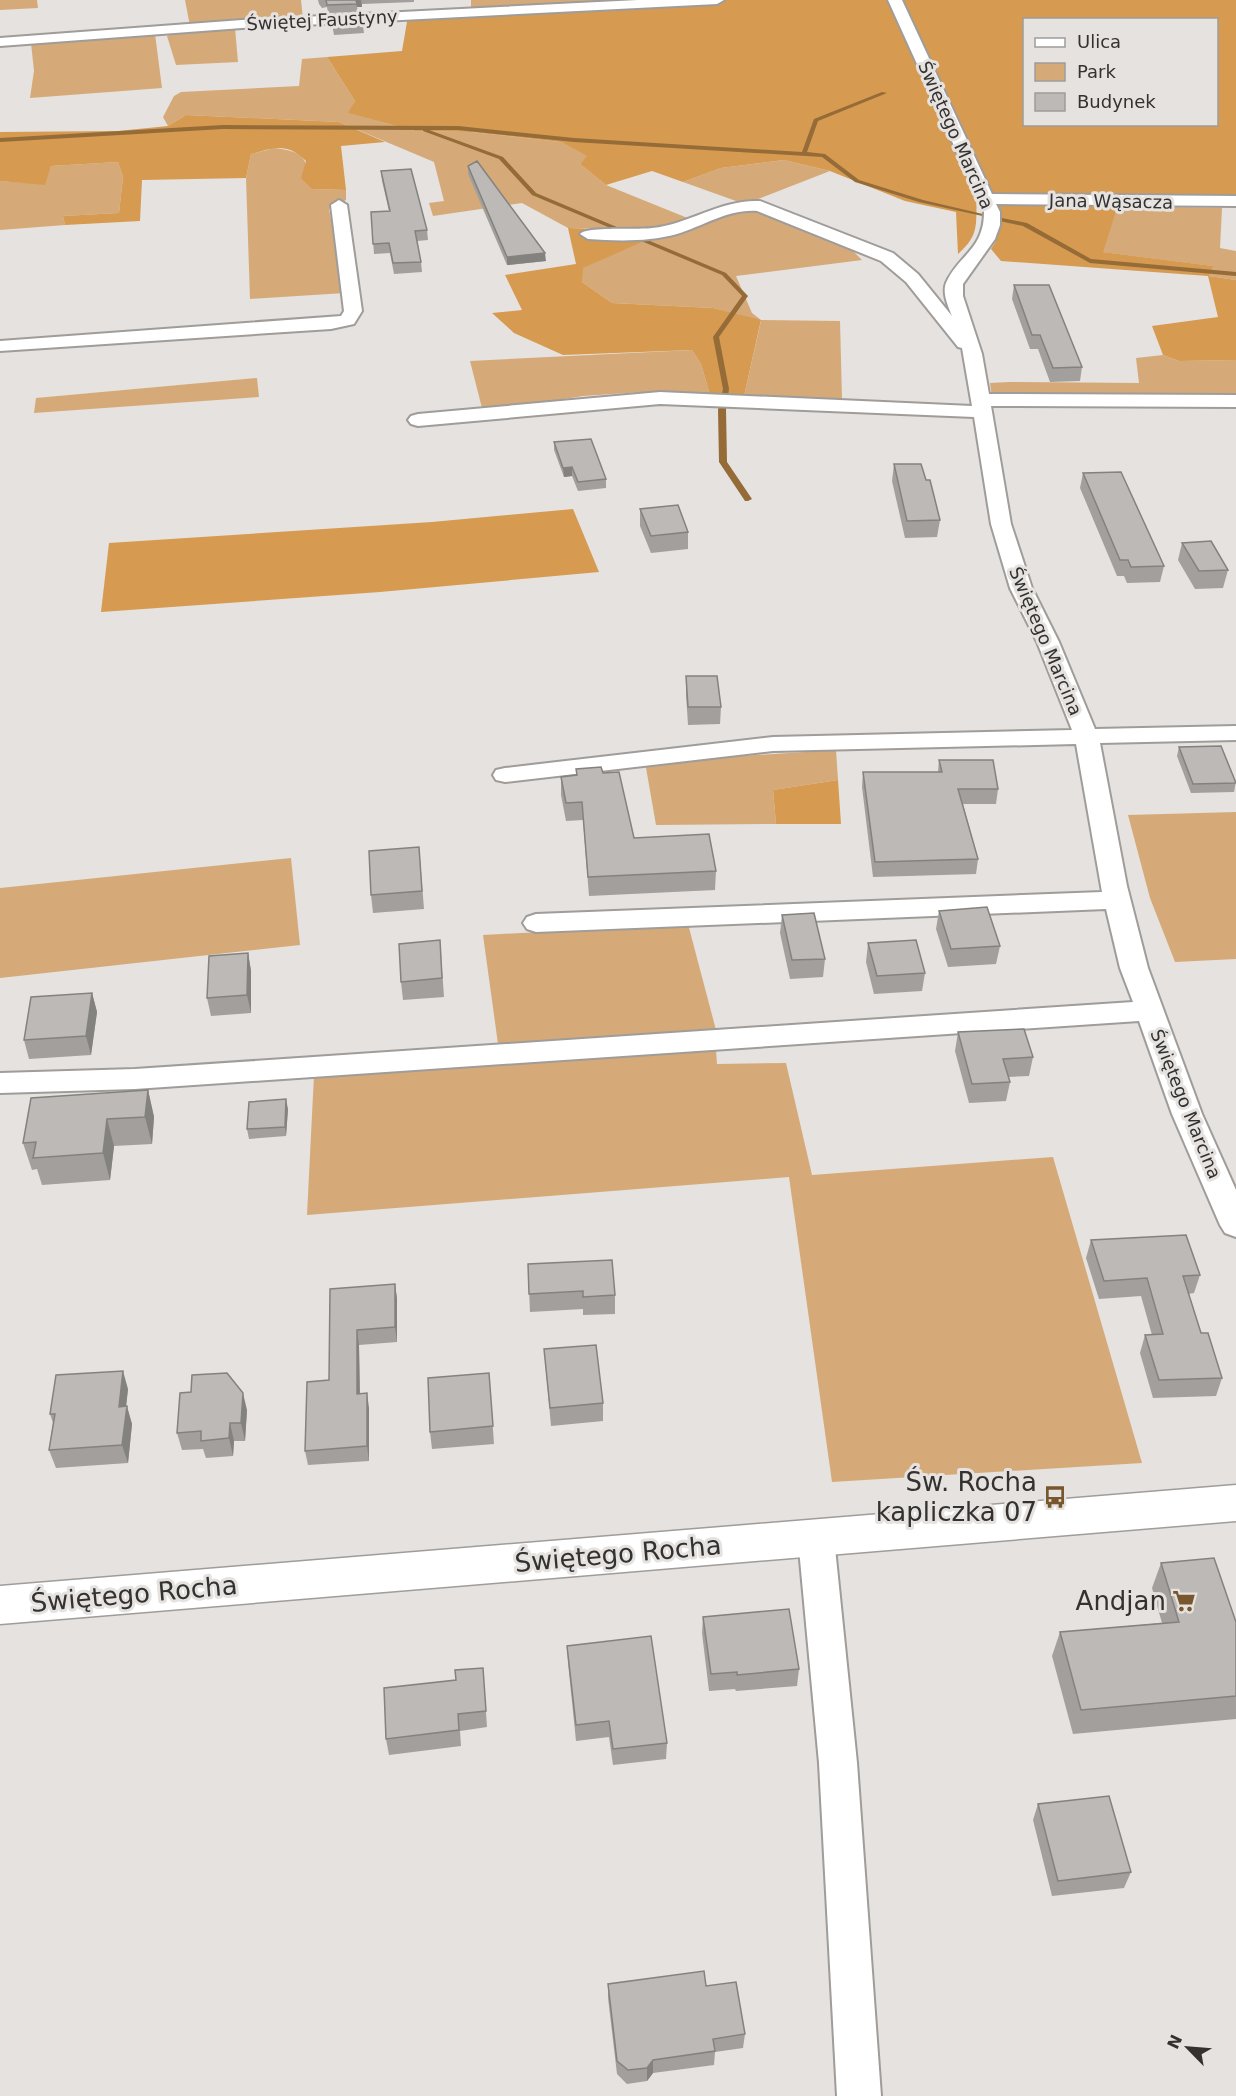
<svg xmlns="http://www.w3.org/2000/svg" width="1236" height="2096" font-family="'DejaVu Sans',sans-serif">
  <style>
    .green { fill: #d5aa78 }
    .forest { fill: #d69a51; fill-rule: evenodd }
    .lines { fill: none; stroke-linecap: round; stroke-linejoin: round }
    .stream { fill: #956b37; fill-rule: evenodd }
    .minor-casing { stroke: #9f9c99; stroke-width: 4 }
    .tertiary-casing { stroke: #9f9c99; stroke-width: 3 }
    .minor { fill: #fff; fill-rule: evenodd }
    .tertiary { fill: #fff; fill-rule: evenodd }
    .wall { fill: #a29f9d }
    .shaded-wall { fill: #84827f }
    .building { fill: #bcb9b6; stroke: #84827f; stroke-width: 1.5 }
    .labels { text-anchor: middle; dominant-baseline: central; stroke-width: 6; stroke-linejoin: round; paint-order: stroke }
    .far-street-label { font-size: 18px; fill: #333231; stroke: #e5e2df }
    .near-poi-label { font-size: 26px; fill: #333231; stroke: #e5e2df; text-anchor: end }
    .near-street-label { font-size: 26px; fill: #333231; stroke: #e5e2df }
  </style>
  <rect width="100%" height="100%" fill="#e5e2df"/>
  <path class="green" d="M0,0h37l1,8 -38,2z
    M185,0h116l2,19 -113,7z
    M471,0h195l-186,9 -9,-1z
    M235,28l3,34 -62,3 -9,-29 9,-4z
    M155,34l7,54 -132,10 4,-27 -3,-28z
    M327,57l28,44 -6,12 66,18 56,1 90,10 27,14 -8,8 26,21 84,34 -27,9h-95l-46,-25 -89,13 -4,-13 15,-2 -10,-39 -95,-40 -153,-7 -18,11 -5,-9 11,-21 7,-4 118,-6 3,-27z
    M275,148c32,4 31,11 37,41l34,1v10l-17,9 16,84 -95,6 -4,-121 5,-24z
    M784,160l46,11 -77,30h-17l-53,-19 38,-14z
    M118,162l5,15 -4,36 -56,3 2,9 -65,5v-49l44,3 7,-18z
    M1118,206l104,2 -2,40 16,3v29l-27,-4 3,-10 -110,-14z
    M736,209h14l98,37 14,14 -126,16 16,37 9,7 79,1 2,78 -98,-3 17,-75 -48,-13 -101,-5 -30,-21v-14l49,-23 20,-7 18,-1z
    M692,350l9,14 9,31 -68,-3 -59,4 -100,16 -13,-51z
    M1163,355l16,6 57,-1v36l-244,1 -2,-14 19,-1 130,1 -3,-25z
    M257,378l2,19 -225,16 2,-15z
    M836,750l2,30 -65,10 3,34 -120,1 -11,-63z
    M1236,812v147l-61,3 -25,-64 -22,-83z
    M291,858l9,87 -300,33v-90z
    M688,924l28,106 -218,14 -15,-109z
    M716,1050l1,14 69,-1 26,112 241,-18 89,306 -310,19 -43,-305 -482,38 7,-140z"/>
  <path class="forest" d="M702,0h534v197l-259,-2c-2,28 4,39 -19,59l-2,-42 -51,-11 -75,-30 -46,-11 -63,8 -38,14 -31,-11 -46,14 -26,-21 7,-8 -26,-14 -90,-10 -56,-1 -67,-18 7,-12 -28,-44 75,-6 6,-35zM1024,20h192v104h-192z
    M186,115l153,7 46,20 -44,4 5,44 -34,-1 -11,-11 5,-17c-20,-19 -31,-13 -55,-7l-5,24 -104,2 -2,41 -75,4 -2,-9 56,-3 4,-36 -5,-15 -67,4 -6,19 -45,-4v-49l118,-1 50,-5z
    M998,204l120,2 -15,46 110,14 -4,10 27,4v80l-57,1 -16,-6 -11,-29 66,-9 -10,-41 -207,-15 -10,-12 5,-8z
    M568,228l71,2 12,8 -68,30 -1,14 30,21 101,5 48,12 -17,76 -34,-1 -9,-31 -9,-14 -129,5 -49,-22 -22,-20 30,-3 -17,-35 71,-11z
    M573,509l26,63 -219,20 -279,20 8,-69 323,-21z
    M838,780l3,44h-65l-3,-34z"/>
  <g class="lines">
    <path class="stream" d="M882,92l5,1 -69,28 -11,31 18,2 34,26 64,20 64,15v2l-68,-15 -64,-20 -33,-25 -248,-15 -116,-12h-29l74,27 33,36 190,80 21,22 1,1 -29,41 10,52 -3,21 1,52 25,37 -4,2h-3l-26,-39 -1,-52 5,-21 -10,-52 29,-41 -20,-21 -190,-80 -33,-36 -76,-28v-1l-200,-1 -223,13v-4l223,-13 235,1 116,12 228,14 12,-33z
      M997,217l30,6 64,36 145,13v4l-146,-13 -67,-37 -28,-6 -1,-1z"/>
    <g class="minor-casing">
      <path id="minor" d="M638,0h86l-7,4 -475,24 -242,18v-8l242,-18z
        M888,0h14l90,194 244,2v10l-240,-2 4,8v13l-5,14 -32,45v12l19,58 7,40 247,1v12l-245,-1 20,118 21,64 27,54 36,87 141,-3v14l-136,3 27,143 21,82 54,146 34,76v47l-11,-4 -5,-8 -48,-111 -33,-93 -1004,68 -135,4v-20l135,-4 998,-67 -13,-34 -14,-59 -570,23 -9,-3 -4,-6 4,-6 9,-3 566,-22 -26,-148 -303,7 -268,31 -9,-2 -3,-5 3,-5 9,-2 268,-31 299,-7 -35,-88 -27,-54 -19,-64 -17,-107 -314,-13 -242,22 -7,-2 -3,-4 3,-4 7,-2 242,-22 312,14 -10,-58 -4,-1 -52,-65 -25,-21 -124,-50c-29,-2 -53,15 -80,23 -29,8 -60,7 -89,5l-8,-5c6,-8 58,-4 72,-6 38,-4 69,-29 108,-27l133,52 25,21 34,42c-4,-10 -10,-23 -6,-33 12,-28 38,-33 38,-71z
        M339,200l8,5 15,106 -8,13 -23,5 -331,22v-10l341,-25 3,-5 -13,-106z
        M816,1522l13,5 5,11 23,225 24,333h-44l-18,-333 -21,-225 5,-11z"/>
    </g>
    <g class="tertiary-casing">
      <path id="tertiary" d="M1236,1485v36l-1236,103v-38z"/>
    </g>
    <use href="#minor" class="minor"/>
    <use href="#tertiary" class="tertiary"/>
  </g>
  <path class="wall" d="M318,0h96v2l-52,2v3h-5l1,5 -30,1 -1,-6 -5,1 -3,-4z
    M331,19l32,7 1,7 -30,2z
    M468,166l78,95 -39,4 -39,-91z
    M381,171l46,59 1,10 -11,1 4,21 1,10 -28,2 -4,-21 -16,1 -3,-42 18,-1 -7,-30z
    M1014,285l68,82 -2,14 -30,1 -12,-33h-8l-18,-50z
    M554,442l52,37v9l-28,3 -6,-15 -8,1 -10,-27z
    M894,464l32,16 14,40 -3,17 -32,1 -13,-57z
    M1083,473l81,93 -4,16 -33,1 -3,-7h-7l-37,-88z
    M640,509l48,23v17l-37,4 -11,-27z
    M1182,543l46,27 -5,18 -28,1 -17,-29z
    M686,676l35,31 -1,17 -32,1 -2,-31z
    M1179,747l57,34 -2,11 -43,1 -14,-37z
    M939,760l59,29 -2,15h-33l15,55 -2,15 -103,3 -11,-90 1,-15h75z
    M576,769l27,4 31,65 82,33 -1,19 -126,6 -6,-76 -17,1 -5,-26v-18l15,-2z
    M419,847l5,62 -51,4 -2,-18z
    M939,911l61,35 -4,18 -48,3 -12,-38z
    M782,915l43,44 -2,18 -33,2 -10,-46z
    M440,940l4,57 -41,3 -2,-18z
    M868,943l57,30 -3,18 -48,3 -8,-32z
    M248,953l3,18v42l-40,3 -4,-18z
    M92,993l5,19 -6,43 -62,4 -5,-19z
    M958,1032l75,25 -4,19 -21,1 2,5 -4,19 -37,2 -14,-52z
    M148,1090l6,27 -2,27 -38,2 -4,34 -68,5 -5,-16 -5,1 -9,-27z
    M288,1109l-2,27 -37,3 -2,-10z
    M1091,1240l109,35 -6,18 -6,1 13,39 21,45 -6,18 -63,2 -13,-45 5,-18h7l-11,-39 -42,3 -13,-41z
    M528,1264l87,31v19l-32,1v-6l-53,3z
    M395,1284l2,15v43l-38,3 1,49 9,14v53l-61,4 -3,-14 24,-71 1,-91z
    M544,1349l59,54v18l-52,5z
    M489,1373l5,71 -62,5 -2,-17z
    M128,1389l-2,17 6,18 -4,39 -72,5 -7,-18 4,-27 -3,-9z
    M247,1410l-2,31h-11l-1,15 -27,2 -3,-9 -21,1 -5,-17z
    M1161,1563l75,59v97l-163,15 -21,-78 8,-24 102,-9 -10,-35z
    M703,1617l96,52 -2,17 -61,5 -1,-2 -26,2 -7,-58z
    M567,1646l100,97 -1,16 -53,6 -4,-28 -33,4 -8,-78z
    M483,1668l4,59 -27,4 1,15 -72,9 -3,-16 70,-59z
    M1038,1804l93,68 -7,16 -72,8 -19,-76z
    M608,1984l98,2 39,48 -2,14 -28,4 -1,13 -61,8 -6,8 -20,3 -10,-10 -9,-76z"/>
  <path class="shaded-wall" d="M355,0h6l1,7h-5z
    M545,253l1,8 -39,4v-8z
    M572,467v9l-8,1 -1,-9z
    M248,953l3,18v42l-4,-18z
    M92,993l5,19 -6,43 -5,-19z
    M148,1090l6,27 -2,27 -7,-27z
    M286,1099l2,10 -2,27 -1,-9z
    M107,1119l7,27 -4,34 -7,-27z
    M395,1284l2,15v43l-2,-15z
    M357,1330l2,15 1,63 -3,-14z
    M123,1371l5,18 -4,36 -5,-18z
    M243,1393l4,17 -2,31 -4,-18z
    M367,1393l2,15v53l-2,-15z
    M127,1406l5,18 -4,39 -6,-18z
    M230,1423l4,18 -1,15 -4,-18z
    M653,2060v13l-6,8v-13z"/>
  <path class="building" d="M326,0h30l1,4 -30,1z
    M361,17l2,9 -30,2 -2,-9z
    M477,161l68,92 -38,4 -39,-91z
    M411,169l16,61 -12,1 6,31 -28,1 -4,-20 -16,1 -2,-32 19,-1 -9,-40z
    M1014,285h35l33,82 -29,1 -13,-33h-8z
    M591,439l15,40 -28,3 -6,-15 -9,1 -9,-26z
    M894,464h27l5,16h4l10,40 -33,1z
    M1121,472l43,94 -33,1 -3,-7h-8l-37,-87z
    M678,505l10,27 -37,4 -11,-27z
    M1211,541l17,29 -29,1 -17,-28z
    M686,676h31l4,31h-33z
    M1221,746l15,37 -43,1 -14,-37z
    M939,760h54l5,29h-40l20,70 -103,3 -12,-90h79z
    M601,767l2,6 16,-1 15,66 75,-4 7,37 -128,6 -6,-75 -16,1 -5,-26 16,-2 -1,-6z
    M419,847l3,44 -51,4 -2,-44z
    M987,907l13,39 -49,3 -12,-38z
    M814,913l11,46 -33,1 -10,-45z
    M440,940l2,38 -41,4 -2,-38z
    M916,940l9,33 -48,3 -9,-33z
    M248,953l-1,42 -40,3 2,-42z
    M92,993l-6,43 -62,4 7,-43z
    M1024,1029l9,28 -30,2 7,23 -38,2 -14,-52z
    M148,1090l-3,27 -38,2 -4,34 -70,5 3,-16 -13,1 8,-45z
    M286,1099l-1,28 -38,2 2,-27z
    M1186,1235l14,40 -17,1 18,57h7l14,45 -63,2 -14,-45 18,-1 -16,-56 -43,3 -13,-41z
    M612,1260l3,35 -32,2v-6l-54,3 -1,-30z
    M395,1284v43l-38,3v64l10,-1v53l-62,5 2,-69 22,-2 1,-91z
    M596,1345l7,58 -53,5 -6,-59z
    M123,1371l-4,36 8,-1 -5,39 -73,5 6,-36h-5l6,-39z
    M227,1373l16,20 -2,30h-11l-1,15 -28,3v-10l-24,2 3,-40 11,-1 1,-17z
    M489,1373l4,53 -63,6 -2,-54z
    M1214,1558l22,64v74l-155,14 -21,-78 119,-10 -18,-59z
    M789,1609l10,60 -62,6v-3l-26,2 -8,-57z
    M651,1636l16,107 -54,6 -4,-28 -33,4 -9,-79z
    M483,1668l3,43 -28,3 1,16 -73,9 -2,-51 72,-8 -1,-10z
    M1109,1796l22,76 -73,9 -20,-77z
    M704,1971l2,15 30,-4 9,52 -32,5 2,12 -62,9 -6,8 -19,2 -11,-9 -9,-77z"/>
  <defs>
    <g id="bus-bare" transform="scale(1.8)"><path d="M-5-6H5V4H4V6H2V4H-2V6H-4V4H-5ZM-3.5-4V0h7V-4ZM-3.5 1.2v1.5H-2V1.2ZM2 1.2v1.5H3.5V1.2Z" fill="#78572e" stroke="#e5e2df" stroke-width="2.5" paint-order="stroke"/></g>
    <g id="supermarket-bare" transform="scale(1.8)"><path d="M-6-5.5h2.5l.6 2H6L4.5 2H-2.5L-4.4-4H-6ZM-1.5 3.2a1.3 1.3 0 1 0 .1 0ZM3 3.2a1.3 1.3 0 1 0 .1 0Z" fill="#78572e" stroke="#e5e2df" stroke-width="2.5" paint-order="stroke"/></g>
  </defs>
  <g fill-rule="evenodd">
    <use href="#bus-bare" x="1055" y="1497"/>
    <use href="#supermarket-bare" x="1184" y="1601"/>
  </g>
  <g class="labels">
    <g class="far-street-label">
      <text transform="translate(322 20) rotate(-3)">Świętej Faustyny</text>
      <text transform="translate(956 135) rotate(66)">Świętego Marcina</text>
      <text transform="translate(1111 201) rotate(1)">Jana Wąsacza</text>
      <text transform="translate(1046 641) rotate(67)">Świętego Marcina</text>
      <text transform="translate(1186 1104) rotate(68)">Świętego Marcina</text>
    </g>
    <g class="near-poi-label">
      <text x="1037" y="1482">Św. Rocha<tspan x="1037" dy="30">kapliczka 07</tspan></text>
      <text x="1166" y="1601">Andjan</text>
    </g>
    <g class="near-street-label">
      <text transform="translate(618 1554) rotate(-5)">Świętego Rocha</text>
      <text transform="translate(134 1594) rotate(-5)">Świętego Rocha</text>
    </g>
  </g>
  <rect x="1023" y="18" width="195" height="108" fill="#e5e2df" stroke="#9e9c99" stroke-width="1.5"/>
  <rect x="1035" y="38" width="30" height="9" fill="#ffffff" stroke="#9e9c99" stroke-width="1.5"/>
  <text x="1077" y="48" font-size="18" fill="#333231">Ulica</text>
  <rect x="1035" y="63" width="30" height="18" fill="#d5aa78" stroke="#9e9c99" stroke-width="1.5"/>
  <text x="1077" y="78" font-size="18" fill="#333231">Park</text>
  <rect x="1035" y="93" width="30" height="18" fill="#bcb9b6" stroke="#9e9c99" stroke-width="1.5"/>
  <text x="1077" y="108" font-size="18" fill="#333231">Budynek</text>
  <g transform="translate(1188 2048) rotate(295)" stroke="#e5e2df" stroke-width="4.5" paint-order="stroke">
  <path d="M0-4.5L10 22L0 15L-10 22Z" fill="#333231"/>
  <text y="-9" font-size="16" font-weight="bold" text-anchor="middle" fill="#333231">N</text>
  </g>
</svg>
